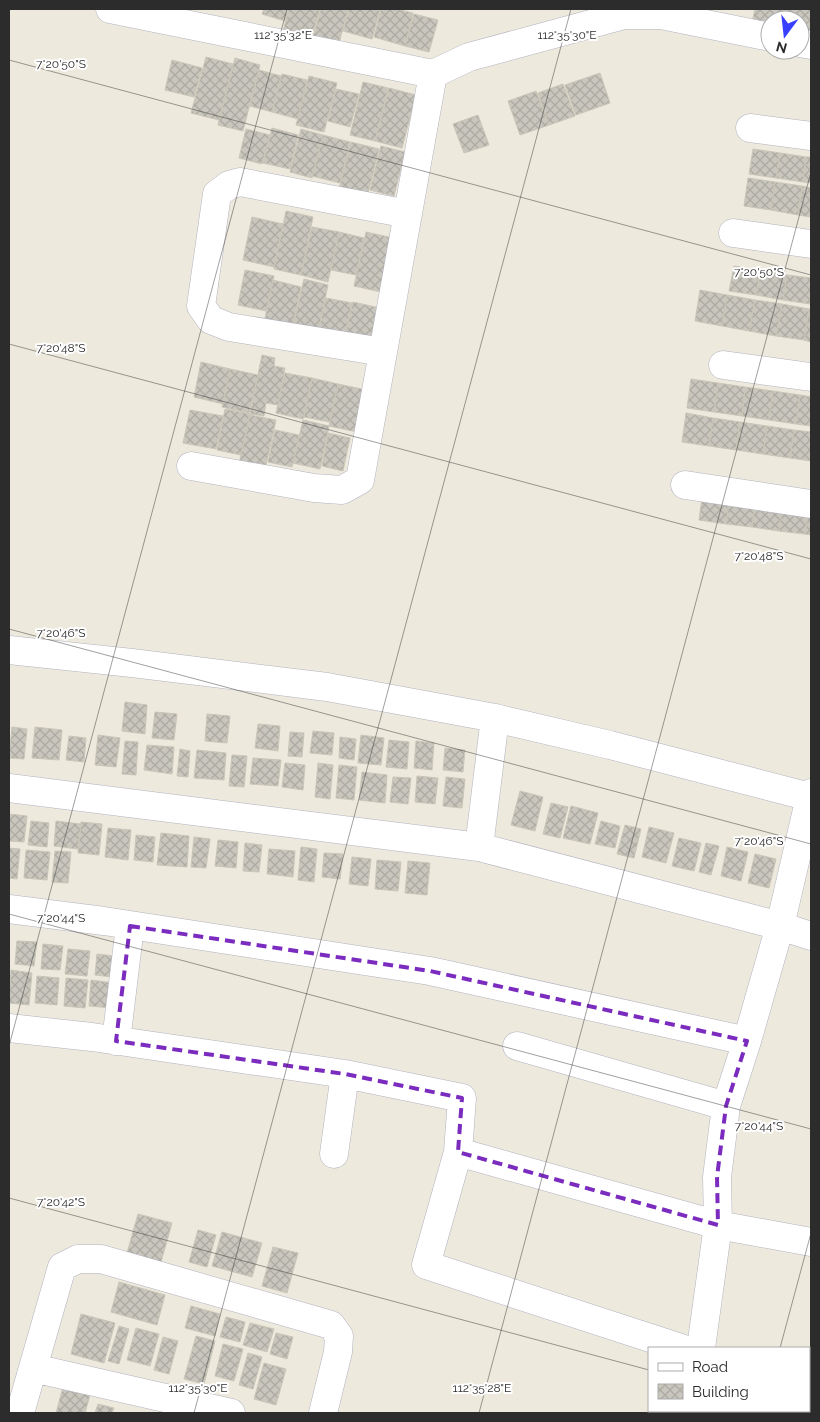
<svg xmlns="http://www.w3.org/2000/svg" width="820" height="1422" font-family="Raleway,sans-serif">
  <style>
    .building { fill: url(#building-cross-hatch); stroke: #cac6b7 }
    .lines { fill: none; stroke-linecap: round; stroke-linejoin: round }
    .minor-casing { stroke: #b1b2c0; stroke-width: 29 }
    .minor { stroke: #fff; stroke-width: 28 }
    .marked { fill: none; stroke: #7b2cbf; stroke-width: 4; stroke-dasharray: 10 6; stroke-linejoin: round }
    .ticks { fill: none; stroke: #2c2c2c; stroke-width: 1; stroke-opacity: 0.45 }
    .ticks-label { font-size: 12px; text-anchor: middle; fill: #2c2c2c; stroke: #fff; stroke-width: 4; stroke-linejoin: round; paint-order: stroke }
  </style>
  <defs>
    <pattern id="building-cross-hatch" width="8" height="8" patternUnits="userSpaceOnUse" patternTransform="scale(1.25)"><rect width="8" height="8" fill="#c9c6bd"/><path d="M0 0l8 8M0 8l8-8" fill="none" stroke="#adaaa3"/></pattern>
  </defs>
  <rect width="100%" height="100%" fill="#eee9dd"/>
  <path class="building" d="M264,9h24l-3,12 -23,-7z
    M289,9h31l-10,33 -28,-7z
    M321,9h27l-10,38 -26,-7z
    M349,9h31l-8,30 -29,-8z
    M381,9h15l17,4 -8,33 -31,-9z
    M755,9h29l-2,11h-12v7l-18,-4z
    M785,9h26v31l-11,1v-21h-17z
    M414,14l24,6 -9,32 -24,-6z
    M206,57l27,7 -14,56 -28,-7z
    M235,58l25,7 -17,66 -25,-6z
    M172,60l30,8 -8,29 -29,-7z
    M259,70l22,6 -9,36 -22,-6z
    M600,73l10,30 -34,12 -11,-30z
    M282,74l25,6 -9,39 -26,-7z
    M309,76l28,7 -13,49 -28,-7z
    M363,82l25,6 -13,53 -25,-6z
    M563,84l12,32 -26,9 -11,-32z
    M389,88l27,7 -14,53 -27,-7z
    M336,89l23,5 -9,33 -22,-6z
    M536,91l13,34 -29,10 -12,-34z
    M478,115l11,30 -25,8 -11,-29z
    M272,128l26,7 -8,34 -27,-6z
    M246,129l24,6 -8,29 -23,-6z
    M301,129l22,6 -11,43 -22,-6z
    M323,135l27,7 -10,41 -28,-7z
    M351,142l28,7 -13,52 -28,-8z
    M381,146l24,6 -11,44 -24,-6z
    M753,149l27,4 -4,25 -27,-4z
    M780,153l26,4 -3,25 -27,-4z
    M806,157h5v26l-8,-1z
    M748,178l27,4 -4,28 -27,-4z
    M775,182l27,4 -4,29 -27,-5z
    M802,186l9,2v29l-13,-2z
    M286,211l27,6 -12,58 -27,-6z
    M252,217l31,7 -9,43 -31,-7z
    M312,227l27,5 -11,50 -27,-7z
    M339,232l25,6 -8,37 -25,-5z
    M366,232l36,8 -12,54 -36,-8z
    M734,266l27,4 -5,25 -27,-4z
    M245,270l29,6 -8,35 -28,-6z
    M761,270l26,5 -4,25 -27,-5z
    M787,275l24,3 -1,26 -27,-4z
    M304,279l24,6 -10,47 -25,-5z
    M273,280l28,7 -10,47 -28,-6z
    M700,290l27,5 -5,31 -27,-5z
    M727,295l28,5 -6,31 -27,-5z
    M326,298l26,5 -9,40 -26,-5z
    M755,300l27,4 -6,32 -27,-5z
    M353,302l27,6 -6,30 -28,-6z
    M782,304l27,5 -5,31 -28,-4z
    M809,309h2v33l-7,-2z
    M262,355l13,3 -1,8 11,2 -7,37 -12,-2 -2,13 -14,-2z
    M201,362l29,7 -7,35 -29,-7z
    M230,369l28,6 -9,38 -27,-6z
    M285,373l27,5 -9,41 -27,-6z
    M312,378l26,6 -8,38 -26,-5z
    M691,379l27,4 -4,29 -27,-4z
    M718,383l27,4 -3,29 -28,-4z
    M338,384l33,7 -9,42 -33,-7z
    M745,387l28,4 -4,29 -27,-4z
    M773,391l27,4 -4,29 -27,-4z
    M800,395l11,2v29l-15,-2z
    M225,409l25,5 -9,41 -24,-5z
    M190,410l33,6 -7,33 -33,-6z
    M686,413l27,5 -4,28 -27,-4z
    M250,415l26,5 -12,54 -26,-6z
    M713,418l27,4 -4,28 -27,-4z
    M303,420l26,6 -9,43 -27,-6z
    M740,422l27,4 -4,28 -27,-4z
    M767,426l27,4 -4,28 -27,-4z
    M275,430l24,5 -7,32 -24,-5z
    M794,430l17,2v29l-21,-3z
    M328,433l22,5 -7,33 -21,-5z
    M703,490l27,4 -4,30 -27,-4z
    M730,494l26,3 -4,30 -26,-3z
    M756,497l27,4 -4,30 -27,-4z
    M783,501l26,4 -4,29 -26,-3z
    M809,505h2v30l-6,-1z
    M125,702l22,3 -2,29 -23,-3z
    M155,712l22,2 -3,26 -22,-2z
    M207,714l23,2 -3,27 -22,-2z
    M258,724l22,2 -2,25 -23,-3z
    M12,727l15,2 -3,30 -15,-1z
    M35,727l27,3 -3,30 -27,-2z
    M313,731l21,2 -2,22 -22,-2z
    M290,732l14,1 -2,24 -14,-1z
    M98,735l22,3 -4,29 -21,-2z
    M361,735l23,3 -3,27 -23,-2z
    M69,736l17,2 -2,24 -18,-2z
    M340,737l16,2 -2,21 -15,-2z
    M389,740l20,2 -2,27 -21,-2z
    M125,741l13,1 -2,33 -14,-1z
    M416,741l18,2 -2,27 -18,-2z
    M147,745l27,2 -2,27 -28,-4z
    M445,748l20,2 -2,22 -20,-2z
    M180,749l10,2 -2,26 -11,-1z
    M197,750l29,3 -2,27 -30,-2z
    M232,755l15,1 -3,31 -15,-1z
    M253,758l28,2 -3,26 -28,-2z
    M285,763l20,2 -2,25 -21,-3z
    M318,763l15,2 -3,34 -15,-2z
    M339,765l18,2 -3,33 -18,-2z
    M362,772l25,3 -2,28 -26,-3z
    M417,776l21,2 -3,26 -20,-2z
    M393,777l18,1 -3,26 -18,-2z
    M446,777l19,2 -3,29 -19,-2z
    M520,791l23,6 -8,34 -24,-6z
    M551,803l17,4 -8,31 -17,-4z
    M571,806l27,7 -8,31 -27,-6z
    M9,814l18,2 -3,26 -15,-1z
    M31,821l18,2 -2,24 -19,-2z
    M56,821l25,3 -3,25 -24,-3z
    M601,821l19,5 -5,22 -20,-4z
    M81,822l21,2 -3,31 -21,-2z
    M625,825l16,4 -7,29 -17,-4z
    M649,827l25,6 -8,30 -24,-6z
    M108,828l23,2 -3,30 -23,-3z
    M161,833l28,3 -2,31 -30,-2z
    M136,835l19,2 -2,25 -19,-2z
    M194,837l16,2 -4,29 -15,-1z
    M679,838l22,5 -7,28 -22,-5z
    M218,840l20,2 -2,26 -21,-2z
    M245,843l17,2 -3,27 -16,-1z
    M706,843l13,3 -8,29 -12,-3z
    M301,847l16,2 -3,33 -16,-2z
    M727,847l21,5 -7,29 -20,-5z
    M9,848l11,1 -3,30 -8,-1z
    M269,849l26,2 -2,26 -26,-3z
    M26,850l24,2 -3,28 -23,-2z
    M55,851l16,1 -3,31 -16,-1z
    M324,853l19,1 -3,25 -18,-2z
    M755,854l21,5 -7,29 -21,-5z
    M352,857l19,2 -3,27 -19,-2z
    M377,860l24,2 -3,29 -23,-2z
    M408,861l22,2 -3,32 -22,-2z
    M17,941l20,1 -3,24 -19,-2z
    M43,944l20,2 -3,24 -19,-1z
    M68,949l22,2 -3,25 -22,-2z
    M97,954l17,2 -2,21 -17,-2z
    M11,970l21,3 -3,32 -20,-2z
    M37,976l22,2 -2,27 -22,-2z
    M66,978l22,2 -3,28 -21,-2z
    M91,980l23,3 -2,25 -23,-2z
    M138,1214l34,9 -11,39 -34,-9z
    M198,1230l18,5 -9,32 -18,-5z
    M222,1232l40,11 -10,34 -40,-11z
    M273,1247l25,6 -11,40 -25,-7z
    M119,1282l46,13 -8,30 -46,-13z
    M191,1306l29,8 -5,22 -30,-8z
    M81,1314l34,9 -11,40 -33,-9z
    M226,1317l19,5 -5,20 -20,-5z
    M250,1323l24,6 -7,23 -24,-7z
    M119,1326l10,3 -10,35 -11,-3z
    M136,1328l23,6 -9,32 -23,-6z
    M276,1333l17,4 -6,22 -17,-5z
    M196,1336l19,5 -11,43 -20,-5z
    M163,1337l15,4 -9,33 -15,-4z
    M223,1344l20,5 -9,32 -19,-5z
    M248,1353l14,4 -9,32 -14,-4z
    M264,1363l22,6 -10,36 -22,-6z
    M63,1387l27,8 -5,18h-29z
    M98,1404l16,4 -2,5h-17z"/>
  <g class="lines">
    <g class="minor-casing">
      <path id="minor" d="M110,9l323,65 36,-17 155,-42h37l109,22
        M800,43l11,2
        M750,128l61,8
        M733,233l78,11
        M383,352l-154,-25 -18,-7 -10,-14 16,-112 12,-9 11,-3 168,32
        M723,365l88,12
        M191,466l123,22 28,2 18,-10 73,-406
        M685,485l126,19
        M9,650l123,13 195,24 168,31 115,27 200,52
        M9,788l470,59 301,79 31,10
        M479,847l16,-129
        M9,909l95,12 326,50 317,70
        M9,1028l83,9 253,37 117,24 -4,54 -32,113 255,83
        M116,1041l14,-115
        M517,1046l209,60
        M458,1152l260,73 93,17
        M334,1154l11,-80
        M701,1348l17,-123 -1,-48 9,-71 21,-65 33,-115 31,-133
        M33,1368l198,45
        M20,1413l42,-146 16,-8h23l230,66 8,11 -1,16 -15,61"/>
    </g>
    <use href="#minor" class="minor"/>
  </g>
  <path class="marked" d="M130,926l300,45 317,70 -21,65 -9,71 1,48 -260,-73 4,-54 -117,-24 -229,-33z"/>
  <path class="ticks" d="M9,60l802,215M9,344l802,215M9,629l802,215M9,914l802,215M9,1046l278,-1037M9,1198l640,172M780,1348l31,-115M801,1411l9,2M194,1413l377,-1404M479,1413l332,-1241M763,1413l1,-2"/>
  <g class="ticks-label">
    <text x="283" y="39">112°35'32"E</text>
    <text x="567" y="39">112°35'30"E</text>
    <text x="61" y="68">7°20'50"S</text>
    <text x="759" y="276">7°20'50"S</text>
    <text x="61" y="352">7°20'48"S</text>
    <text x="759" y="560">7°20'48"S</text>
    <text x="61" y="637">7°20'46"S</text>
    <text x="759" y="845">7°20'46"S</text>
    <text x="61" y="922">7°20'44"S</text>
    <text x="759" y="1130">7°20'44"S</text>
    <text x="61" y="1206">7°20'42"S</text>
    <text x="198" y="1392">112°35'30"E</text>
    <text x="482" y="1392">112°35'28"E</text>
  </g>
  <rect width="820" height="1422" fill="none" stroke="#2c2c2c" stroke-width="20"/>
  <rect x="648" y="1347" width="162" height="65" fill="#ffffff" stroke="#ababab"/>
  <rect x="658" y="1363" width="25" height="8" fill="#ffffff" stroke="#ababab"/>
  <text x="692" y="1372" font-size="15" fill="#2c2c2c">Road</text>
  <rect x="658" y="1384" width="25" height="15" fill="url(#building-cross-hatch)" stroke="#ababab"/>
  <text x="692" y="1397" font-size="15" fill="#2c2c2c">Building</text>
  <g transform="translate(785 35) rotate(195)"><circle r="24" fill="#ffffff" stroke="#ababab"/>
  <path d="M0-4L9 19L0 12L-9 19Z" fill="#393fff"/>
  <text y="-8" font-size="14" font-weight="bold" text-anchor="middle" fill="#2c2c2c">N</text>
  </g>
</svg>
